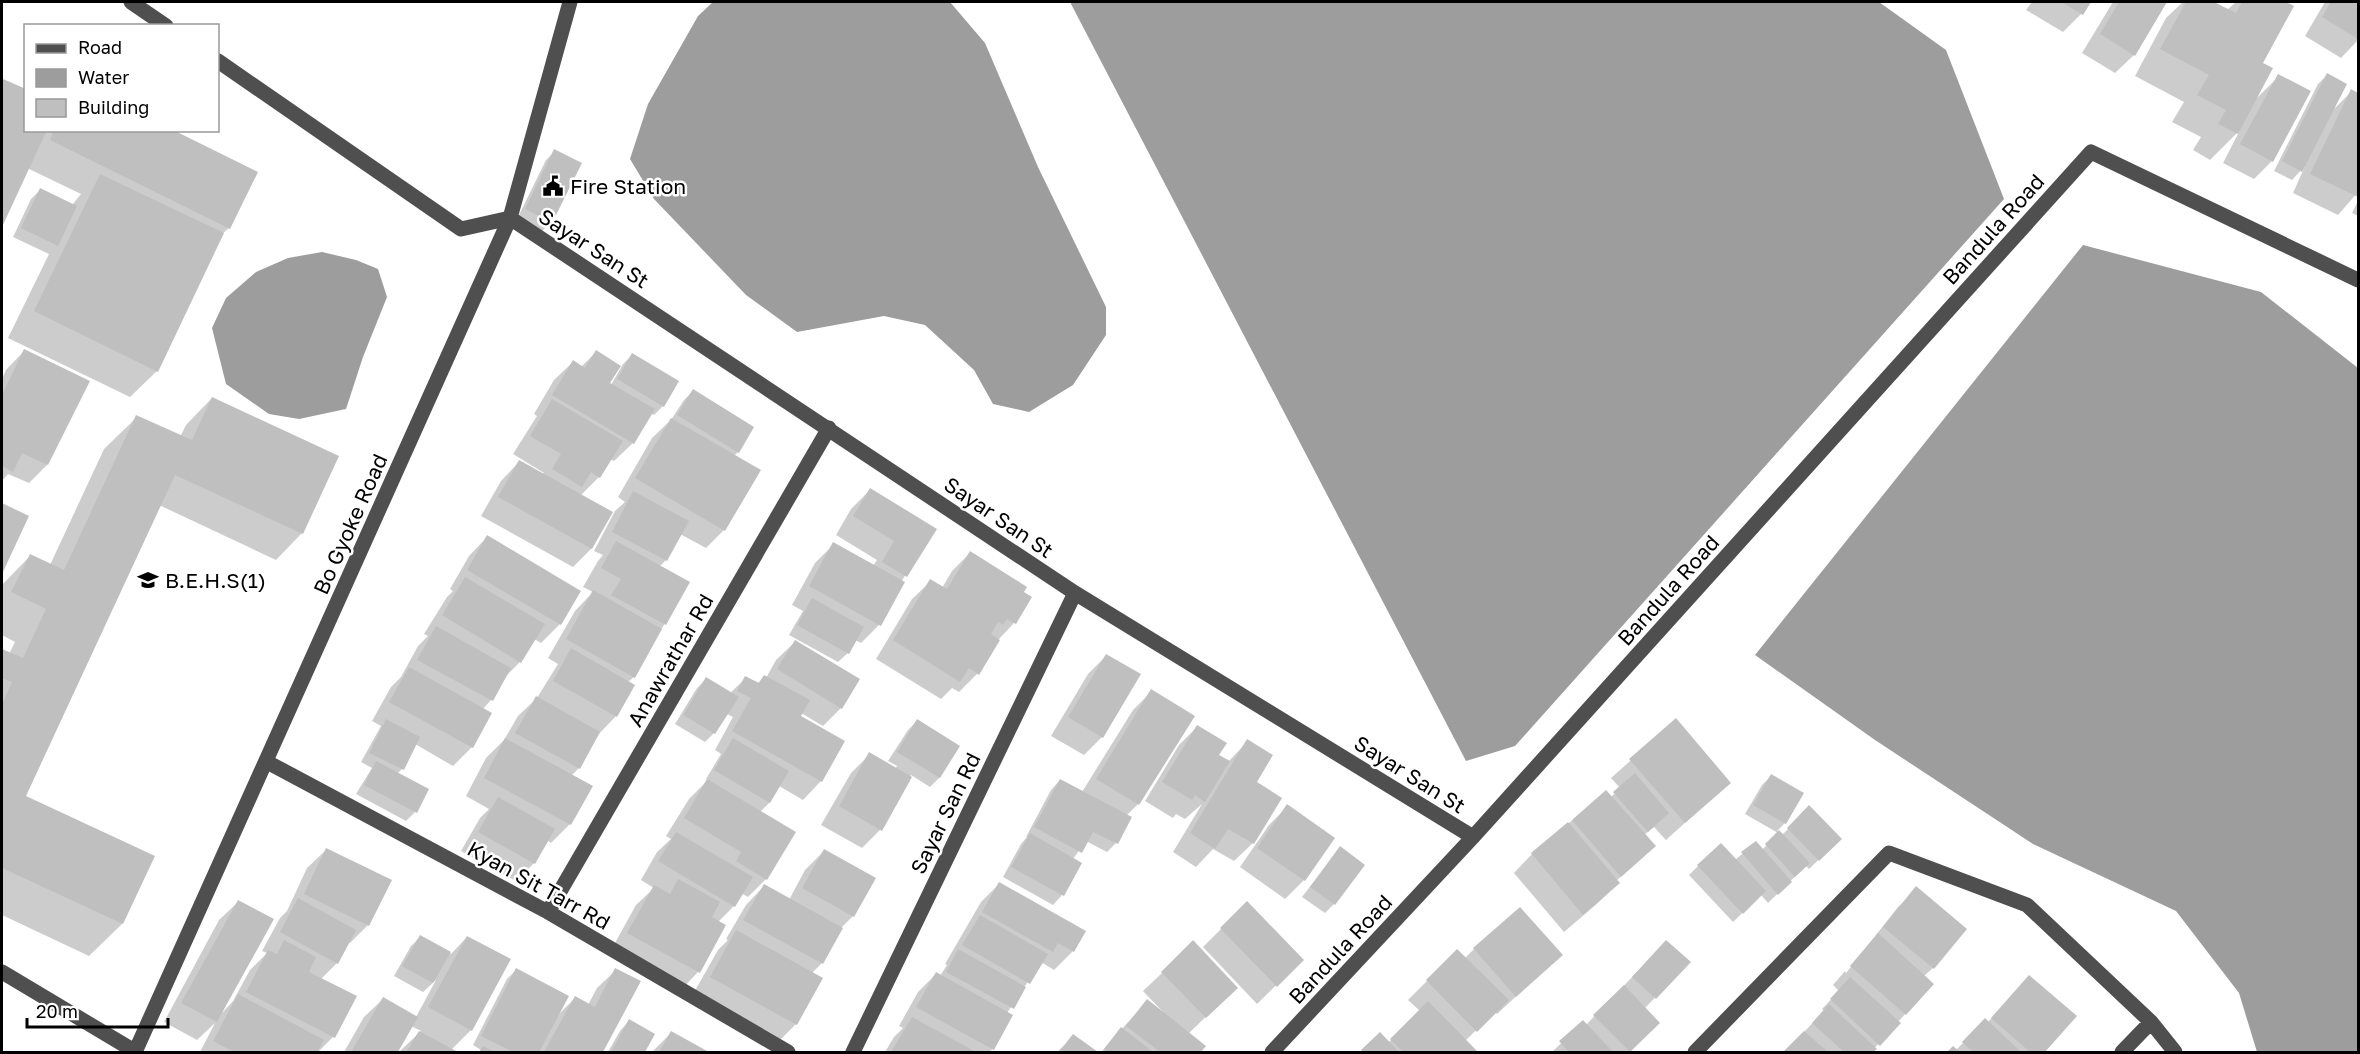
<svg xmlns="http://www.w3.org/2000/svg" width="2360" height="1054" font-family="'Golos Text',sans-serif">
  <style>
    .water { fill: #9d9d9d }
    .shadow { fill: #0003 }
    .building { fill: #bfbfbf }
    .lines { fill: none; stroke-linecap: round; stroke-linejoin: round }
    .minor { stroke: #4f4f4f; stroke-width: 15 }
    .labels { text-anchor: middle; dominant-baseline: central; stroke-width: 5; stroke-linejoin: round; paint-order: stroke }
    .poi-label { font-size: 21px; fill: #000; stroke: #fff; text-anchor: start }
    .street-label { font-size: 21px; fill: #000; stroke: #fff }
  </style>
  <rect width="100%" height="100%" fill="#fff"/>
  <path class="water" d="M713,2h237l35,41 53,124 68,140v28l-33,50 -44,27 -36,-8 -19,-34 -49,-45 -41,-9 -87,16 -51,-37 -92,-96 -24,-40 18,-55 50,-88z
    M1070,2h809l67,48 58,149 -489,547 -49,15z
    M2083,245l178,47 97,76v684h-101l-18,-59 -63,-82 -143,-67 -158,-104 -120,-85z
    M322,252l34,8 22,9 9,28 -24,60 -17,52 -47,10 -30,-5 -43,-30 -14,-56 14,-30 30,-26 32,-14z"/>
  <path class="shadow" d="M2032,2h57l-8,12 -18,18 -37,-22z
    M2113,2h52l-31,53 -19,18 -33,-20z
    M2183,2h28l16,8 9,-8h47l9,4 -31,57 -4,35 22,-22 -7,85 -18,18 -31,-16 17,-33 -30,30 -17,-10 8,-13 -29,-15 12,-20 -49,-26 31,-58z
    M2325,2h33v38l-17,18 -36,-22z
    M2327,75l6,35 19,-19 6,3v98l-20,23 -45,-22 12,-27 -13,14 -18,-9 44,-87z
    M3,81l23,49h143l60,98 -8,7 -64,136 -27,26 -122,-59 41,-84 -36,-17 18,-38 9,-9 32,15 9,-11 -54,-26 -25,56v-142z
    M555,151l-4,71 -9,9 -25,-12 29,-59z
    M2358,201v15l-6,-3z
    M24,351l23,114 -18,18 -21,-9 -6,7v-102l4,-9z
    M596,352l12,31 3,2 12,-21 9,-9 31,51 -9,9 -4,-2 -17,30 -19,18 -4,-2 -11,18 -19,19 31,17 -20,36 -18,18 -92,-51 20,-35 18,-19 23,13 2,-2 -31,-19 24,-38 -3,-2 20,-34 19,-18 8,5z
    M693,391l45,61 -4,4 -10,74 -18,18 -26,-14 -14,26 -7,7 29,16 -54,94 -6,5 -12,34 -18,19 -19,33 -8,8 -1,48 -19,19 -4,-3 -13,23 -18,18 -55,-30 19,-33 9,-9 -23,-13 20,-38 18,-18 14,-24 19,-18 21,-34 -10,-6 27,-47 18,-19 -10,-5 15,-26 5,-6 -9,-4 21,-40 10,-9 -7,-5 34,-59 19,-18 13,-20z
    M212,398l90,135 -26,27 -117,-55 -135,292 129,60 -31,67 -33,32 -87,-41v-265l7,4 6,-12 -13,-7v-50l28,-29 20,9 54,-116 33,-32 43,20 6,-12z
    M870,490l65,39 -34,53 -22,43 -18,18 -6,-3 -7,13 -10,9 -49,-27 14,-24 -11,-6 23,-42 19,-19 39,22 4,-6 -41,-25 15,-26z
    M2,505l25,12 -25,54z
    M487,537l92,54 -19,33 -19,19 -7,-4 -14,23 -16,16 -13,22 -9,10 8,4 -18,33 -19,19 -38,-22 -13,25 -5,5 18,38 -9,9 -50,-27 16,-26 -11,-6 20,-36 -9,-5 19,-34 10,-10 17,-31 10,-10 -4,-2 23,-37 6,-6 -3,-2 19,-33z
    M970,553l60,45 -16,25 -16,17 -21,34 -18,18 -7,-4 -11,11 -65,-40 36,-60 19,-18 11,7 10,-17z
    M795,642l46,66 -18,18 -22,-13 -2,4 22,64 -18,19 -24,-14 -10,17 -9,9 6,67 -18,18 -7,-4 -7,13 -16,16 6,4 -26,46 -18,19 -70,-39 26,-47 18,-17 -13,-8 16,-28 14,-13 -5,-3 23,-37 19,-19 -2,-1 15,-25 -6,-4 18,-33 -6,-3 -13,19 -9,9 -30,-18 22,-36 9,-9 24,14 16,-15 11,6 7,-7 2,1 10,-18z
    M1106,656l-4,81 -18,18 -33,-19 37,-62z
    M1152,691l-14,113 -12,12 -10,27 -9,9 -21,-11 -13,18 7,4 -18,32 -9,10 -50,-28 18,-33 6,-7h-1l25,-47 9,-10 22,12 51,-82z
    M917,721l41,25 -19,32 -9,9 -19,-12 -31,55 -18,18 -41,-23 30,-52 19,-19 25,15 2,-3 -9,-5 20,-31z
    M1675,721l54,62 -63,57 -12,-13 -10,8 10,11 -38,35 2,2 -19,19 -35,30 -50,-59 18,-19 74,-62 5,5 9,-9 -9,-10z
    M1197,727l20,28 11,7 20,-21 7,42 -2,60 -19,18 -21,-12 -17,18 -23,-15 29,-48 -17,15 -9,-5 -3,4 -28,-17 34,-56z
    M1771,776l14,47 -8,8 5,4 27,-27 31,31 -31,30 -3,-3 -38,37 -7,-8 -28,27 -44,-47 9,-9 37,-6 20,-17 7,7 16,-17 -33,-19 17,-29z
    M1288,806l45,32 -29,42 -19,19 -45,-32 29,-42z
    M1340,848l-6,56 -9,9 -23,-16z
    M326,850l42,75 -18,18 -2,-1 -11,21 -16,16 34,18 -22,40 -15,15h-118l15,-29 -18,17 -33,-18 55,-102 19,-18 -16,111 11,-12 17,-31 17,-17 -5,-2 18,-33 7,-7 20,-43z
    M824,851l29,65 -12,12 -20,36 -9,9 9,5 -25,46 -19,19 -85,-47 26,-46 10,-10 -2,-1 20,-34 18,-19 25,14 16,-30z
    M999,884l74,67 -19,19 -13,-8 -34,51 -14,36 -4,3h-104l9,-15 9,-9 -4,-2 19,-34 18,-18 4,2 7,-11 -2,-1 36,-62z
    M1917,889l16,79 -9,8 8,8 -61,68h-86l39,-41 -2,-2 17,-18 -6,-6 12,-14 1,2 52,-66z
    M1247,903l55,57 -45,44 -54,-57z
    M420,937l31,17 16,-17 4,93 -20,20 4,2h-56l22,-21 -10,-5 -15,26h-52l20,-35 19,-18 33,18 20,-37 -13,12 -29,-16 17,-30z
    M1666,942l23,21 -45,46 14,14 -30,29h-76l31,-30 3,3z
    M1474,949l87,6 -64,59 -2,-2 -30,29 11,11h-116l20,-18 8,9 32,-32 -12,-11 49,-49 8,7z
    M516,970l41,46 18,-18 13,7 9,-17 19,-18 23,12 -38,70h-123l3,-2 -8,-5 34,-66z
    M1162,973l55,33 -29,28 16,12 -5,6h-98l46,-51 15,12 1,-1 -20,-21z
    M2029,977l46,39 -32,36h-94l5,-4 2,2 29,-29 2,2z
    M629,1021l24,13 -10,18h-35l12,-21z
    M671,1033l35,19h-54z
    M1074,1036l22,16h-39z"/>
  <path class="building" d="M2061,2h30l-8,13z
    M2119,2h48l-32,54 -35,-22z
    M2186,2h28l22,11 6,-11h44l8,4 -31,57 10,5 -35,66 -20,-10 8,-14 -29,-15 12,-20 -49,-26z
    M2331,2h27v37l-36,-22z
    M2327,73l20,11 -45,88 -20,-11z
    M2278,74l33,17 -38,71 -33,-18z
    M3,79l23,10v41h21l-45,97z
    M2351,89l7,4v104l-48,-23z
    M54,130h119l85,42 -28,57 -180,-89z
    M554,149l28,14 -30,60 -27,-14z
    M100,174l124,59 -66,139 -124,-61z
    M40,188l37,18 -19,40 -37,-18z
    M24,349l66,32 -42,84 -26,-12 -9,19 -11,-6v-71z
    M596,350l25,16 -11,17 45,26 -21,35 -82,-49 21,-35 12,8z
    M632,353l47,28 -15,26 -47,-28z
    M693,389l61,38 -15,26 -62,-38z
    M212,397l127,59 -36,78 -128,-59 -149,321 129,60 -32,68 -121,-56v-164l10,-22 -10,-4v-29l21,9 23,-49 -35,-17 19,-38 34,16 72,-155 56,25z
    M552,399l71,42 -23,37 -9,-6 -9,15 -30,-18 9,-15 -31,-18z
    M671,418l90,52 -36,61 -90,-53z
    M519,460l94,52 -21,37 -94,-52z
    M870,488l67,41 -30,48 -25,-15 12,-21 -41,-25z
    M633,491l56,30 -22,40 -55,-29z
    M2,503l27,13 -27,58z
    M487,535l94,56 -20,34 -94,-55z
    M616,541l74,41 -24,43 -55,-30 10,-16 -20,-11z
    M833,542l72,40 -24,44 -72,-40z
    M970,551l57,36 -3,5 8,5 -16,27 -9,-5 -4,6 -5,-3 -7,12 9,6 -21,35 -10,-7 -9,14 -67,-42 37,-61 17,10z
    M465,577l80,47 -24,39 -79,-48z
    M593,590l69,39 -27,49 -69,-39z
    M812,598l52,29 -15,27 -52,-29z
    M436,626l75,42 -18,33 -76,-41z
    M795,640l65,39 -18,30 -65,-40z
    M571,648l64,37 -18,32 -64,-36z
    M1106,654l35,20 -38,64 -35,-21z
    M409,667l83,46 -19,35 -84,-46z
    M764,675l46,25 -9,16 44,25 -23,41 -90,-51 19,-33 -14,-7 8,-15 14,7z
    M706,677l33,20 -24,37 -32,-19z
    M1151,689l44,27 -56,89 -43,-26z
    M536,696l64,36 -20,37 -65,-36z
    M1676,718l55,65 -46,40 -56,-64z
    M386,719l34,18 -16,33 -35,-17z
    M917,719l43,27 -20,32 -43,-26z
    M1197,725l30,18 -8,12 11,6 -25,41 -10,-7 -3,5 -30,-18z
    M505,738l88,48 -22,39 -87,-47z
    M733,738l56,33 -19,32 -56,-33z
    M1247,739l26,16 -16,27 25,16 -28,46 -26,-15 -13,20 -25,-16z
    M869,752l43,25 -30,54 -43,-25z
    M376,761l53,28 -12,24 -53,-28z
    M1635,773l34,40 -21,19 -35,-40z
    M1771,774l33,19 -18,31 -33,-19z
    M707,779l89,53 -29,48 -31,-19 5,-9 -57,-34z
    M1060,779l72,38 -14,27 -25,-12 -11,21 -48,-26z
    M1606,790l50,56 -35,31 -49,-57z
    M498,797l57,32 -20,35 -57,-32z
    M1287,804l48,34 -30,43 -48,-33z
    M1809,805l33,34 -23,22 -32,-33z
    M1568,822l52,61 -37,32 -52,-62z
    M1779,830l31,33 -15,14 -30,-33z
    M676,832l77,45 -18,30 -77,-46z
    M1030,833l52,30 -18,33 -53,-29z
    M1756,841l36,41 -14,13 -37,-43z
    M1721,843l45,48 -23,23 -46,-49z
    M1340,846l25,19 -30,40 -25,-18z
    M326,848l66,32 -23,46 -65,-32z
    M824,849l52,29 -22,39 -52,-29z
    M678,879l42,23 -8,15 14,8 -26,48 -73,-40 27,-48 16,9z
    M999,882l87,49 -12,21 -16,-9 -5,9 -71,-40z
    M764,884l79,44 -20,36 -80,-44z
    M1916,886l51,43 -33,40 -51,-42z
    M298,898l58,32 -18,34 -58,-32z
    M238,900l36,19 -57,103 -36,-19z
    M1247,901l57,59 -27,27 -57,-59z
    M1520,907l43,48 -47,42 -43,-49z
    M980,915l68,39 -18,30 -68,-39z
    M736,930l87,48 -26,47 -87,-48z
    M1878,933l56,51 -28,31 -56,-49z
    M420,935l31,17 -18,31 -31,-17z
    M467,936l44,23 -39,72 -44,-24z
    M284,940l32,17 -7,15 48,24 -22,42 -89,-46 22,-42 9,4z
    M1193,940l45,48 -32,30 -45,-46z
    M1666,940l25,22 -35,37 -24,-22z
    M958,949l68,38 -12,22 -68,-37z
    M1457,949l52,51 -32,32 -51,-52z
    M516,968l53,28 -30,56h-26l-32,-16z
    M615,968l26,13 -38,71h-59l31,-56 20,11z
    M936,972l77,43 -19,35 -78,-43z
    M2029,975l48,41 -32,36h-15l-39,-34z
    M1850,977l51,46 -21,23 -50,-47z
    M1624,985l36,38 -30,29 -37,-37z
    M238,994l86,46 -7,12h-83l-21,-11z
    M383,997l35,20 -20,35h-47z
    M1147,999l59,47 -5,6h-41l-34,-26z
    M1428,1001l50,51h-75l-13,-13z
    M1829,1004l48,45 -4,3h-29l-32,-29z
    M912,1017l64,35h-85z
    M1985,1018l36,34h-48l-11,-10z
    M629,1019l26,15 -10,18h-34z
    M1583,1020l30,32h-44l-10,-11z
    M1121,1027l32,25h-45l-4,-3z
    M419,1031l39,21h-52z
    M671,1031l38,21h-50z
    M1804,1031l24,21h-45z
    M1380,1032l19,20h-35l-3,-2z
    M1073,1034l25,18h-39z
    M483,1046l12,6h-16z
    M1953,1046l7,6h-13z"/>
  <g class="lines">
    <path class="minor" d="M131,2l35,24
      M218,61l243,168 49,-11 565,375 398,244
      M267,762l281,150 240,140
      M548,912l281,-484
      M2,972l134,80
      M135,1052l375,-834 60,-216
      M853,1052l222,-459
      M1272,1052l201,-215 618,-685 267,128
      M1695,1052l194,-199 138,52 124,117 24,30
      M2122,1052l29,-30"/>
  </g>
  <defs>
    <g id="civic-bare" transform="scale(1.62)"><path d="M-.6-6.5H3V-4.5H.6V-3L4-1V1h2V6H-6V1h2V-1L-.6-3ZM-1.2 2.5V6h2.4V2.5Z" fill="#000" stroke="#fff" stroke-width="2.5" paint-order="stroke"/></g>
    <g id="school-bare" transform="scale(1.62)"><path d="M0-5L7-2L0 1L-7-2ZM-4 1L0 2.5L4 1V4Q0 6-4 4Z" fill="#000" stroke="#fff" stroke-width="2.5" paint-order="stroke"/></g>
  </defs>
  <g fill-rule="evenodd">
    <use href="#civic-bare" x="553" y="186"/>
    <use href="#school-bare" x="148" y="580"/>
  </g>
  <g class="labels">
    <g class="poi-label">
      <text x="570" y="186">Fire Station</text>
      <text x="165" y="580">B.E.H.S(1)</text>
    </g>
    <g class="street-label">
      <text transform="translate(1993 229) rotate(-48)">Bandula Road</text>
      <text transform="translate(594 248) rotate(33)">Sayar San St</text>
      <text transform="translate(999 517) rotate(34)">Sayar San St</text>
      <text transform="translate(350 524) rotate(-66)">Bo Gyoke Road</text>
      <text transform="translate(1668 590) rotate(-48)">Bandula Road</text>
      <text transform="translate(670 660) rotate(-60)">Anawrathar Rd</text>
      <text transform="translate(1410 774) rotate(32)">Sayar San St</text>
      <text transform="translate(945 813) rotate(-64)">Sayar San Rd</text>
      <text transform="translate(539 885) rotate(29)">Kyan Sit Tarr Rd</text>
      <text transform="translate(1340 949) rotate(-47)">Bandula Road</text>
    </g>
  </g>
  <rect width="2360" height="1054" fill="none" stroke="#000000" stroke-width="6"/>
  <rect x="24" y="24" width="195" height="108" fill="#ffffff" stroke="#999999" stroke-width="1.5"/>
  <rect x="36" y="44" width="30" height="9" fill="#4f4f4f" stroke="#999999" stroke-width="1.5"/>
  <text x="78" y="54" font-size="18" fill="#000000">Road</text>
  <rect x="36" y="69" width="30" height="18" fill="#9d9d9d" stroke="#999999" stroke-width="1.5"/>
  <text x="78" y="84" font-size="18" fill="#000000">Water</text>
  <rect x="36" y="99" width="30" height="18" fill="#bfbfbf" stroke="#999999" stroke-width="1.5"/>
  <text x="78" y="114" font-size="18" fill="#000000">Building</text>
  <path d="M27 1018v9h141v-9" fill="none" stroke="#000000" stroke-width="3"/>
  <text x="36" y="1018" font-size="18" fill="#000000" stroke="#ffffff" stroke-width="4.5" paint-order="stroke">20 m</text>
</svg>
